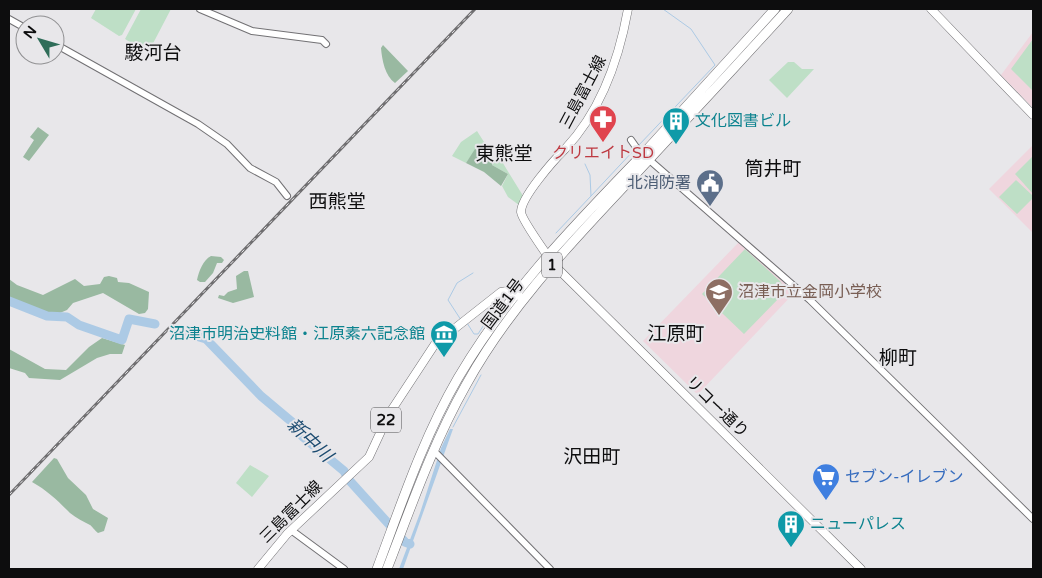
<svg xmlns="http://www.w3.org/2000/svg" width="1042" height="578" font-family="'Varela Round','Noto Sans JP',sans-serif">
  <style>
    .education { fill: #efd6de }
    .green { fill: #bedfc6 }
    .forest { fill: #99b9a1 }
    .water { fill: #accae5 }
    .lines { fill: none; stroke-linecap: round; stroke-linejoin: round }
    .stream { stroke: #accae5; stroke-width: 1 }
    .river { stroke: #accae5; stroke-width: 9 }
    .minor-casing { stroke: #727174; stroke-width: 8 }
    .major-casing { stroke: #727174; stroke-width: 9 }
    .highway-casing { stroke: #727174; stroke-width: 10 }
    .minor { stroke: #fff; stroke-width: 6 }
    .major { stroke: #fff; stroke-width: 8 }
    .highway { stroke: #fff; stroke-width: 9 }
    .rail-casing { stroke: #6f6e70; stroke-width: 3 }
    .rail { stroke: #e8e7ea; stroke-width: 1; stroke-dasharray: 4; stroke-linecap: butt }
    .labels { text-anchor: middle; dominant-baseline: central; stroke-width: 4; stroke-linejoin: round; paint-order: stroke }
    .shield { fill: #e8e7ea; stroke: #4f4e50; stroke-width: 1 }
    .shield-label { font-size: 15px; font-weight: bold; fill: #0d0d0e }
    .street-label { font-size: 16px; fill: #0d0d0e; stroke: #e8e7ea }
    .culture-label { font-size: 16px; fill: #0d838f; stroke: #e8e7ea; text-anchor: start }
    .health-label { font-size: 16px; fill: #be3a42; stroke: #e8e7ea }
    .service-label { font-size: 16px; fill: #4e5e75; stroke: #e8e7ea; text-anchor: end }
    .education-label { font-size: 16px; fill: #785e54; stroke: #e8e7ea; text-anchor: start }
    .shop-label { font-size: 16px; fill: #366cbe; stroke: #e8e7ea; text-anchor: start }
    .water-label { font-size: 18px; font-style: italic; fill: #1d4c71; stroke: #e8e7ea }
    .quarter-label { font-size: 19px; fill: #0d0d0e; stroke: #e8e7ea }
  </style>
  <rect width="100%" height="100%" fill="#e8e7ea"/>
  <path class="education" d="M1033,32v76l-32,-33z
    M1033,145v88l-44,-44z
    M739,242l56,50 -95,100 -4,1 -53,-52z"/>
  <path class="green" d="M96,9h40l-14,26 -3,1 -28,-18z
    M141,9h30l-23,44 -23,-14z
    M1033,39v52l-22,-22z
    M788,62h6l8,7h12l-27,29 -18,-18z
    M477,131l16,25 -16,-8 -11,15 -14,-7 9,-14z
    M1033,156v38l-18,-20z
    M495,160l2,2 4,-2 24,39 -6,6 -11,-8 -6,-11 6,-12 -16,-9z
    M1016,180l16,15v4l-15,15 -18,-17z
    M745,249l36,33 3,11 -40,41 -42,-40z
    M250,465l19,11 -17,21 -16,-14z"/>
  <path class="forest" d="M383,45l25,26 -13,12c-10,-7 -13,-23 -14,-35z
    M38,127l11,8 -20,26 -6,-4 11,-17 -4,-3z
    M475,149l18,8 -1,8 16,9 -7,12 -17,-14 -18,-9z
    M211,256l10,1 3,3 -2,3h-5l-4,10 -8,9h-5l-3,-2c2,-9 6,-20 14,-24z
    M244,271h4l6,26 -21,6 -15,-5 1,-3 5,1 4,-4 9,-3 -1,-13z
    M109,276l8,2 1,4 11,1 20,9 -1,17 -3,4 -6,1 -36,-21 -30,10 -6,7 -19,8 -39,-13v-26l8,6 26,10 32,-16 9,7 16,-2 4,-7z
    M102,338l23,7 -3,9h-12l-13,4 -37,22 -31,-2 -4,-5 -16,-5v-19l36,20 21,1 23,-23z
    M54,458l3,1 11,19 18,17 7,14 15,9 -4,13 -6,2c-3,-2 -6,-7 -8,-8 -6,-3 -14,-7 -20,-12 -11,-11 -23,-23 -38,-31z"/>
  <path class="water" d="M450,429h3l-50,140h-4l21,-56 21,-65z"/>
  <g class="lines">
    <path class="stream" d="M638,146l77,-81 -24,-36 -28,-20
      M591,196l44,-47
      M556,233l35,-37 -1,-21 -5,-11
      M461,320l-13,-20 9,-17 16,-10
      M467,323l7,11h4l11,-17
      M453,427l28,-52"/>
    <path class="river" d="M9,301l38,15 20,1 12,8 43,15 7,-21 26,5
      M182,332l24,7 55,57 31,26 10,14 42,35 5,9 56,62 5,2"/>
    <g class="minor-casing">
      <path id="minor" d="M200,9l52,22 70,9 4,4
        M9,19l16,9
        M55,44l143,80 29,20 23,24 26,14 11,14
        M631,140l7,10 172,150 223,219
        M434,451l116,118
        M291,530l53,39"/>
    </g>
    <g class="major-casing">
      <path id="major" d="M628,9c-9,50 -28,103 -63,140 -11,11 -44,48 -44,63 1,9 26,42 32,52l308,305
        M931,9l102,106
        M258,569l29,-35 82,-77 20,-43 46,-70 66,-52 6,-1 12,5"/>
    </g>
    <g class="highway-casing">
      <path id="highway" d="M377,569c24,-64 46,-131 81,-191 52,-88 115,-151 185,-224 44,-48 88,-97 132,-145
        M387,569c24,-62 46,-126 79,-184 43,-78 105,-142 165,-206 53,-57 105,-113 157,-170"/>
    </g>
    <use href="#minor" class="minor"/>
    <use href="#major" class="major"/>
    <use href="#highway" class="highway"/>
    <g class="rail-casing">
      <path id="rail" d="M9,495l466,-486"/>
    </g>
    <use href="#rail" class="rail"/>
  </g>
  <defs>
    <g id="pharmacy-pin" transform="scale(1.4375)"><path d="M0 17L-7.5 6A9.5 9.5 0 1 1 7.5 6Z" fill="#e0444e" stroke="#e8e7ea"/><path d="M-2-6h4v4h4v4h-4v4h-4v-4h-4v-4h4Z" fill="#fff"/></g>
    <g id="building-pin" transform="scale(1.4375)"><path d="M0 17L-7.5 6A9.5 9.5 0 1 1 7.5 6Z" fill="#0f9aa8" stroke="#e8e7ea"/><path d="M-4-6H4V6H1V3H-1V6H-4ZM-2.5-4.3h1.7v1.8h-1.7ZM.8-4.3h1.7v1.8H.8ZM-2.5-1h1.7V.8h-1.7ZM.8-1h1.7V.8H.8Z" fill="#fff"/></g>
    <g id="civic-pin" transform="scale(1.4375)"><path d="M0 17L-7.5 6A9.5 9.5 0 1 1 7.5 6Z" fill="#5c6f8a" stroke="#e8e7ea"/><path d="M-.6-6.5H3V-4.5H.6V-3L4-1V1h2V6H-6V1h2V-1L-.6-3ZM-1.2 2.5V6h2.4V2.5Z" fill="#fff"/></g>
    <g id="school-pin" transform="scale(1.4375)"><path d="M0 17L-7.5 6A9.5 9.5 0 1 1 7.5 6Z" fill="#8d6e63" stroke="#e8e7ea"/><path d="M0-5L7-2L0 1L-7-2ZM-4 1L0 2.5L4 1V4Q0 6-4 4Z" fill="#fff"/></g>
    <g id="museum-pin" transform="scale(1.4375)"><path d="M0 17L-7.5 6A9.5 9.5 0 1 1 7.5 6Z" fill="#0f9aa8" stroke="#e8e7ea"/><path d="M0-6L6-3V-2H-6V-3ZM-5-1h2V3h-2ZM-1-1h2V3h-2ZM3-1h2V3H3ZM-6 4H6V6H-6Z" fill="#fff"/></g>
    <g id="supermarket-pin" transform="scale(1.4375)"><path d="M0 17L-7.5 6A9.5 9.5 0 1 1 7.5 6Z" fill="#3f7fe0" stroke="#e8e7ea"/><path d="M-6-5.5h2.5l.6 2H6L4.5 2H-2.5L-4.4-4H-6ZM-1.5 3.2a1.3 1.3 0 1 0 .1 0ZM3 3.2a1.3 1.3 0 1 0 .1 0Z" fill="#fff"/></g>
  </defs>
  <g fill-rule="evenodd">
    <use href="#pharmacy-pin" x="603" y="119"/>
    <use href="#building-pin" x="676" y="121"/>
    <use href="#civic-pin" x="710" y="183"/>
    <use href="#school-pin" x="719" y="292"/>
    <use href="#museum-pin" x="444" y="334"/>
    <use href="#supermarket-pin" x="826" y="477"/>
    <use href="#building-pin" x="791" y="524"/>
  </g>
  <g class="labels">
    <g class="shield">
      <rect x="542" y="252.5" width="20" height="25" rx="4"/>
      <rect x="371" y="407.5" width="30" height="25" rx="4"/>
    </g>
    <g class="shield-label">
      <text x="552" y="265">1</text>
      <text x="386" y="420">22</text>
    </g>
    <g class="street-label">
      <text transform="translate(583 92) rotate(-62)">三島富士線</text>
      <text transform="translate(503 304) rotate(-53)">国道1号</text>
      <text transform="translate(717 407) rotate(44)">リコー通り</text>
      <text transform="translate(291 512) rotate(-45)">三島富士線</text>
    </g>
    <g class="culture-label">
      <text x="695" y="121">文化図書ビル</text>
      <text x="425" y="334" text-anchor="end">沼津市明治史料館・江原素六記念館</text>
      <text x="810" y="524">ニューパレス</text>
    </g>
    <g class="health-label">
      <text x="603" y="153">クリエイトSD</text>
    </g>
    <g class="service-label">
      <text x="691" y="183">北消防署</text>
    </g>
    <g class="education-label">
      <text x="738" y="292">沼津市立金岡小学校</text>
    </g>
    <g class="shop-label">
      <text x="845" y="477">セブン-イレブン</text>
    </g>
    <g class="water-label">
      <text transform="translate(310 440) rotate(43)">新中川</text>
    </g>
    <g class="quarter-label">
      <text x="153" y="53">駿河台</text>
      <text x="504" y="154">東熊堂</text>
      <text x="773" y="169">筒井町</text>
      <text x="337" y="202">西熊堂</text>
      <text x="676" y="334">江原町</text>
      <text x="898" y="358">柳町</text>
      <text x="592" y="457">沢田町</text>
    </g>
  </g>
  <rect width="1042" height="578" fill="none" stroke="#0d0d0e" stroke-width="20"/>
  <g transform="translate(40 40) rotate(308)"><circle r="24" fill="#e8e7ea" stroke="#909092"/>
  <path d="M0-4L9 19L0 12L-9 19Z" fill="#2f6d59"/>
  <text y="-8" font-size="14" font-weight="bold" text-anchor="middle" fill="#0d0d0e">N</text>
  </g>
</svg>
